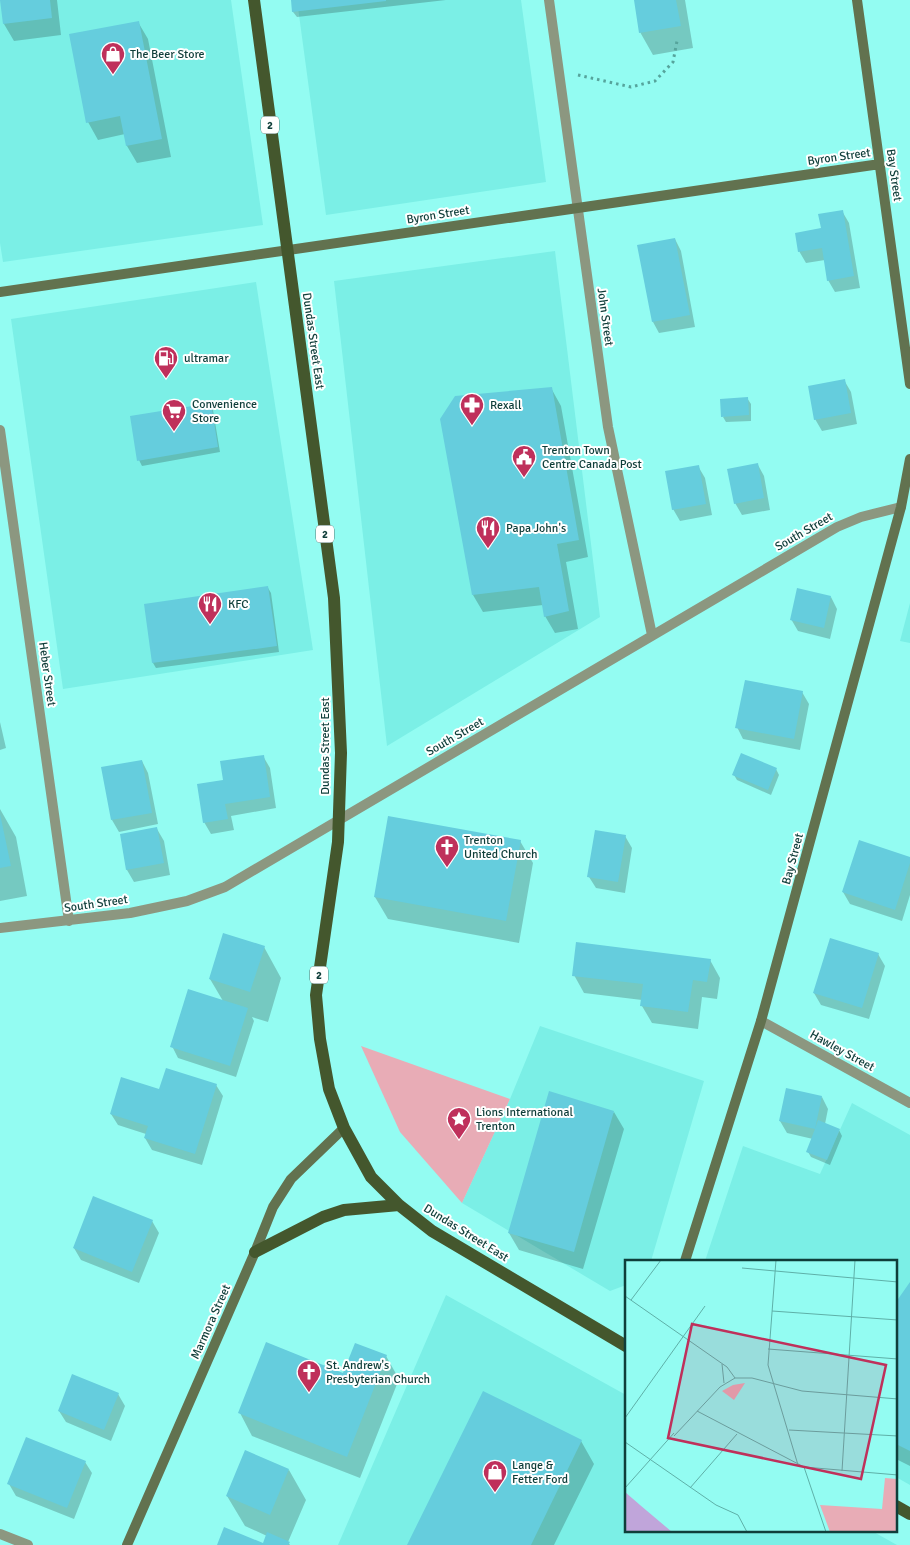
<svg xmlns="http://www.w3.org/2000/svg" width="910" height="1545" font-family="Signika,sans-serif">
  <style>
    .built { fill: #7befe6 }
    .green { fill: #e8acb6 }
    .shadow { fill: #0003 }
    .building { fill: #65cddd }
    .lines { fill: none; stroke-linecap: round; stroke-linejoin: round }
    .path { stroke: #56a49c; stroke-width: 3; stroke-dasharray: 2.5 4; stroke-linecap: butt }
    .street { stroke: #8c9780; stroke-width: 10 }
    .secondary { stroke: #62724f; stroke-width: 10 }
    .primary { stroke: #44572d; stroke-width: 12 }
    .labels { text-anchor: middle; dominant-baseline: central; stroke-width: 4; stroke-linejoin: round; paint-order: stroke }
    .shield { fill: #fff; stroke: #577875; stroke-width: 1 }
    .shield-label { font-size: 11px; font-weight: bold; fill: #0f3e3a }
    .poi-label { font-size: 12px; fill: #0f3e3a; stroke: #fff; text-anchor: start }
    .street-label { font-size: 12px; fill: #0f3e3a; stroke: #fff }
    .inset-road { fill: none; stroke: #5eb0a8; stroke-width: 1 }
    .view { fill: #bf305b; fill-opacity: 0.15; stroke: #bf305b; stroke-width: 2.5 }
    .inset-edge { fill: none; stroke: #0f3e3a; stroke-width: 2.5 }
  </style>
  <rect width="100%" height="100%" fill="#93fcf2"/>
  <path class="built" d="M0,0h231l32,225 -260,37 -3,-19z
    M297,0h224l25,182 -220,33z
    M555,251l45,366 -213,129 -53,-465z
    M256,282l57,368 -250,39 -52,-370z
    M910,603v40l-10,-2z
    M540,1026l164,55 -53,180h-25v24l-16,6 -148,-88 48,-104z
    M852,1103l58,32v350l-14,-8v-216h-191l38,-115 77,28z
    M446,1295l180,100v136h246l25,14h-559z"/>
  <path class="green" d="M361,1046l149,53 -48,104 -62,-71z"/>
  <path class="shadow" d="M1,0h56l4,35 -47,6 -10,-17z
    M292,0h154l-149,17 -4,-5z
    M635,0h50l8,48 -40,7 -13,-23z
    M138,22l10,17 23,118 -34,6 -10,-17 -2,-12 -27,6 -10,-18z
    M842,211l7,12 11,65 -25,4 -7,-12 -3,-20 -19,3 -7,-12z
    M675,239l6,12 14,76 -36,6 -6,-11z
    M844,380l7,12 6,32 -35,7 -7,-12z
    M551,388l10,18 27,151 -22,5 12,67 -23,4 -10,-17 -2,-11 -60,7 -10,-17z
    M747,398l4,6v17l-25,1 -3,-5z
    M210,404l3,6 7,42 -78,14 -3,-6z
    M758,465l6,11 6,34 -28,5 -7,-12z
    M698,466l7,12 7,37 -32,6 -7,-12z
    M268,588l3,5 8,59 -123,16 -3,-5 -8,-58z
    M831,597l6,12 -7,30 -32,-8 -7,-12z
    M802,692l7,12 -9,46 -57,-11 -6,-12z
    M0,722l6,26 -6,2z
    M263,756l7,12 6,40 -45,8 3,14 -23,4 -7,-12 20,-40z
    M142,761l6,12 10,51 -39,8 -7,-12z
    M776,769l3,6 -8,20 -34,-15 -3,-5z
    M0,809l16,28 11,59 -27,5z
    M157,829l7,12 6,34 -36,7 -7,-12 -6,-35z
    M625,836l7,12 -7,45 -29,-5 -7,-11z
    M520,841l13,22 -14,80 -131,-24 -13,-22z
    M910,859v36l-8,26 -52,-17 -7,-12z
    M264,947l17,31 -13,44 -16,-5 2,4 -18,56 -58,-19 -6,-12 51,-45 -13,-22z
    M878,954l7,12 -16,53 -48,-14 -7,-12z
    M710,960l10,18 -3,21 -15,-2 -4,32 -46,-6 -10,-17v-6l-58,-7 -10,-18z
    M216,1085l7,11 -21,69 -50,-15 -7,-12 1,-4 -28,-9 -7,-11 49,-24z
    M822,1097l6,12 -3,15 14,6 3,6 -12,29 -19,-8 -3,-5 5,-13 -26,-6 -7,-12z
    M614,1112l10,17 -41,140 -64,-19 -10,-17z
    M152,1221l7,12 -20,50 -58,-23 -7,-12z
    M910,1284v182l-14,-7v-155z
    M386,1356l13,23 -39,99 -108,-42 -12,-23z
    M118,1394l7,12 -14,35 -45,-19 -7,-11z
    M581,1441l13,23 -40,81h-146z
    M85,1462l7,11 -18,46 -58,-23 -7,-12z
    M289,1470l17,30 -18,42 2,3h-26l3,-9 -22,-10 -18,-30z"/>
  <path class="building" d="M0,0h50l2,18 -49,6z
    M291,0h95v1l-94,11z
    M634,0h42l5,26 -42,7z
    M139,21l23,118 -36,7 -6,-30 -34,7 -17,-89z
    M843,210l11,66 -27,5 -5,-33 -24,4 -3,-19 26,-5 -3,-14z
    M675,238l15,77 -38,7 -15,-77z
    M845,379l6,34 -37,7 -6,-34z
    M552,387l27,153 -22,4 12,67 -25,6 -5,-30 -67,8 -32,-176 15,-23z
    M748,397l1,18 -28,2 -1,-18z
    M211,403l7,44 -81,14 -7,-45z
    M758,463l6,35 -30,6 -7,-35z
    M699,465l7,39 -34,6 -7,-39z
    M268,586l9,60 -125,17 -8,-59z
    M797,588l34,8 -7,32 -34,-8z
    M745,680l58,11 -9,48 -59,-11z
    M741,753l36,15 -9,22 -36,-15z
    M264,755l6,42 -45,7 3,15 -25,4 -6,-39 26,-4 -3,-19z
    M142,760l10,53 -41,7 -10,-53z
    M0,814l11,52 -11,2z
    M388,816l133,24 -15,81 -132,-24z
    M157,827l7,36 -38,7 -6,-36z
    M595,830l31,5 -8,47 -31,-5z
    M859,840l51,17v6l-15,47 -53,-18z
    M223,933l42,13 -15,46 -41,-13z
    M830,938l49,15 -17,55 -49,-15z
    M576,942l135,17 -4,23 -14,-2 -5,32 -48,-6 3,-22 -71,-8z
    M188,989l60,19 -18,58 -60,-19z
    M166,1068l51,16 -22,70 -51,-16 4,-12 -38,-12 11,-37 38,12z
    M786,1088l36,8 -7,33 3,-9 22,9 -13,31 -21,-8 9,-23 -36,-8z
    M549,1091l65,20 -40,141 -66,-19z
    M93,1196l60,24 -21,52 -59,-24z
    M910,1282v169l-14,-7v-142z
    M266,1342l77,31 12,-30 32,12 -40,102 -109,-44z
    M72,1374l47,19 -15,37 -46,-19z
    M483,1391l99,49 -51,105h-124z
    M26,1437l60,24 -19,47 -60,-24z
    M245,1450l44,19 -19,46 -44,-19z
    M224,1527l39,16 4,-11 23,10 -2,3h-71z"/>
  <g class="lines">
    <path class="path" d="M578,75l53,12 24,-6 18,-19 4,-21"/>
    <path class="street" d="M549,0l59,427 44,208
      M0,430l69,491
      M0,928l130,-15 57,-12 38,-14 612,-360 24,-10 40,-10
      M761,1021l149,82
      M0,1534l28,11"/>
    <path class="secondary" d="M857,0l53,384
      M0,292l880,-128
      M685,1261l76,-240 140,-514 9,-48
      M127,1545l128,-293 18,-45 18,-28 53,-51"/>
    <path class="primary" d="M254,0l80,598 7,155 -3,89 -22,153 4,44 9,50 15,39 27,49 28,28 33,26 194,115
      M255,1252l68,-35 21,-7 55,-5
      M896,1506l14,8"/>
  </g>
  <defs>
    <g id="shop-pin" transform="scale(1.25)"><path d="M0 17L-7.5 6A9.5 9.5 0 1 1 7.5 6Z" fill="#bf305b" stroke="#fff"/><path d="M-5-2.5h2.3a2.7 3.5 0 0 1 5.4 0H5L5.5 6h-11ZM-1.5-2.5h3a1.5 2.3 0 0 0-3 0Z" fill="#fff"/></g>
    <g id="fuel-pin" transform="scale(1.25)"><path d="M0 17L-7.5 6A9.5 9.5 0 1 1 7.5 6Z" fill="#bf305b" stroke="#fff"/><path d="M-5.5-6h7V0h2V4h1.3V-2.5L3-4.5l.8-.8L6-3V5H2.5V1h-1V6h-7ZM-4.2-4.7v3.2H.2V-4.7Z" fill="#fff"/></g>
    <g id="pharmacy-pin" transform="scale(1.25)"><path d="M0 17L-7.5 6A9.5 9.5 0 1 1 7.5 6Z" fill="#bf305b" stroke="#fff"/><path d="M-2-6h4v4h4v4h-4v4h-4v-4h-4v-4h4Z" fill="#fff"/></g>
    <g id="supermarket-pin" transform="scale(1.25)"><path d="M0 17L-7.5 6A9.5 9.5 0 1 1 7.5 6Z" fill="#bf305b" stroke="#fff"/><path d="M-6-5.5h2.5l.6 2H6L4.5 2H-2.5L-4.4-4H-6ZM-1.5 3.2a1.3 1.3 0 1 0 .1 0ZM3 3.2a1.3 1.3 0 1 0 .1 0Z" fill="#fff"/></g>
    <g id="civic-pin" transform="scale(1.25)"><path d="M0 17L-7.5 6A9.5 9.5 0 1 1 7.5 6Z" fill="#bf305b" stroke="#fff"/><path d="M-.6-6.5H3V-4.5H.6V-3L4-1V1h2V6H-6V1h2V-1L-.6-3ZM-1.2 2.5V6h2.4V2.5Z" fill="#fff"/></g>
    <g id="restaurant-pin" transform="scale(1.25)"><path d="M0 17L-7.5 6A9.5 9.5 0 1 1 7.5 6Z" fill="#bf305b" stroke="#fff"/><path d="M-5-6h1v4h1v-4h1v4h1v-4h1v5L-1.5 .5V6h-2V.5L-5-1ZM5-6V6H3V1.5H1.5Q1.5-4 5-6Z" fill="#fff"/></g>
    <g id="church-pin" transform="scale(1.25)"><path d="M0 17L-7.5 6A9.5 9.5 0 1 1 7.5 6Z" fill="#bf305b" stroke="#fff"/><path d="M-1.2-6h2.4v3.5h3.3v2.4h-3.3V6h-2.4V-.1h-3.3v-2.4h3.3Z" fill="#fff"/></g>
    <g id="sight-pin" transform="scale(1.25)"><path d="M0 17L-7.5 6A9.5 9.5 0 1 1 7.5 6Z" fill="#bf305b" stroke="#fff"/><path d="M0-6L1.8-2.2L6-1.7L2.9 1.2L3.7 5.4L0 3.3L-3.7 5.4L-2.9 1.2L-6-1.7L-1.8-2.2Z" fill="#fff"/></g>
  </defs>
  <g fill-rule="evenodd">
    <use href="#shop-pin" x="113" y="54"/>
    <use href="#fuel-pin" x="166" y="358"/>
    <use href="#pharmacy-pin" x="472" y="405"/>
    <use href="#supermarket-pin" x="174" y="411"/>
    <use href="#civic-pin" x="524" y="457"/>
    <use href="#restaurant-pin" x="488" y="528"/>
    <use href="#restaurant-pin" x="210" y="604"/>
    <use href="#church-pin" x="447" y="847"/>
    <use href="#sight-pin" x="459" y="1119"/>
    <use href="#church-pin" x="309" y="1372"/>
    <use href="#shop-pin" x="495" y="1472"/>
  </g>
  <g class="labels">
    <g class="shield">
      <rect x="261" y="116.5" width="18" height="17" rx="4"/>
      <rect x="316" y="525.5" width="18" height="17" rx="4"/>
      <rect x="310" y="966.5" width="18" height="17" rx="4"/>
    </g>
    <g class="shield-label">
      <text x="270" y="125">2</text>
      <text x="325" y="534">2</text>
      <text x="319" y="975">2</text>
    </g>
    <g class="poi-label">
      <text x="130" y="54">The Beer Store</text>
      <text x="184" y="358">ultramar</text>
      <text x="192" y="404">Convenience<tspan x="192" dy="14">Store</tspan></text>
      <text x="490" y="405">Rexall</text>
      <text x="542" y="450">Trenton Town<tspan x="542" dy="14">Centre Canada Post</tspan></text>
      <text x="506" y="528">Papa John's</text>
      <text x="228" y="604">KFC</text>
      <text x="464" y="840">Trenton<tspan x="464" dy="14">United Church</tspan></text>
      <text x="476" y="1112">Lions International<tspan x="476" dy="14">Trenton</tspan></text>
      <text x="326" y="1365">St. Andrew's<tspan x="326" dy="14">Presbyterian Church</tspan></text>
      <text x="512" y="1465">Lange &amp;<tspan x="512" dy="14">Fetter Ford</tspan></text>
    </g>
    <g class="street-label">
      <text transform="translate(839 157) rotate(-8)">Byron Street</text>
      <text transform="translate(894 175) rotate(82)">Bay Street</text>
      <text transform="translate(438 215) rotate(-9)">Byron Street</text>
      <text transform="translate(605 317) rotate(82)">John Street</text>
      <text transform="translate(313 341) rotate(82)">Dundas Street East</text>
      <text transform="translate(804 532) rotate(-30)">South Street</text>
      <text transform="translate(47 674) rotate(82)">Heber Street</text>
      <text transform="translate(455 737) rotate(-30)">South Street</text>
      <text transform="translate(325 746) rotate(-90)">Dundas Street East</text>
      <text transform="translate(793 859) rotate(-75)">Bay Street</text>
      <text transform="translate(96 904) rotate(-8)">South Street</text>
      <text transform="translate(842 1051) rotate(29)">Hawley Street</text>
      <text transform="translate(466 1233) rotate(32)">Dundas Street East</text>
      <text transform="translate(211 1322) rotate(-66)">Marmora Street</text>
    </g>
  </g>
  <g transform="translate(625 1260)">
    <rect width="272" height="272" fill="#93fcf2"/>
    <path d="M120,123l-11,17 -12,-9 11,-6zM260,218l12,1v53h-67l-10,-27 62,4z" fill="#e8acb6"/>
    <path d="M0,232l15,13 32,27h-47z" fill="#c0a5da"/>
    <path class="inset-road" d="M151,0l-8,105 30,100M117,8l156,14M0,36l102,71 8,11M6,40l30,-40M147,51l126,9M143,89l130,10M97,104l2,19M72,151l107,56 94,8M0,158l80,-112M164,170l109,6M49,176l46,-49 15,-9h17l50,13 96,8M0,182l91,63 22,10 9,17M179,207l22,65M217,211l13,-211M0,228l49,-55M65,228l47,-54"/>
    <path class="view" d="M67,64l194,41 -25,114 -193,-41z"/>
    <rect width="272" height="272" class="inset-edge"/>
  </g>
</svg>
